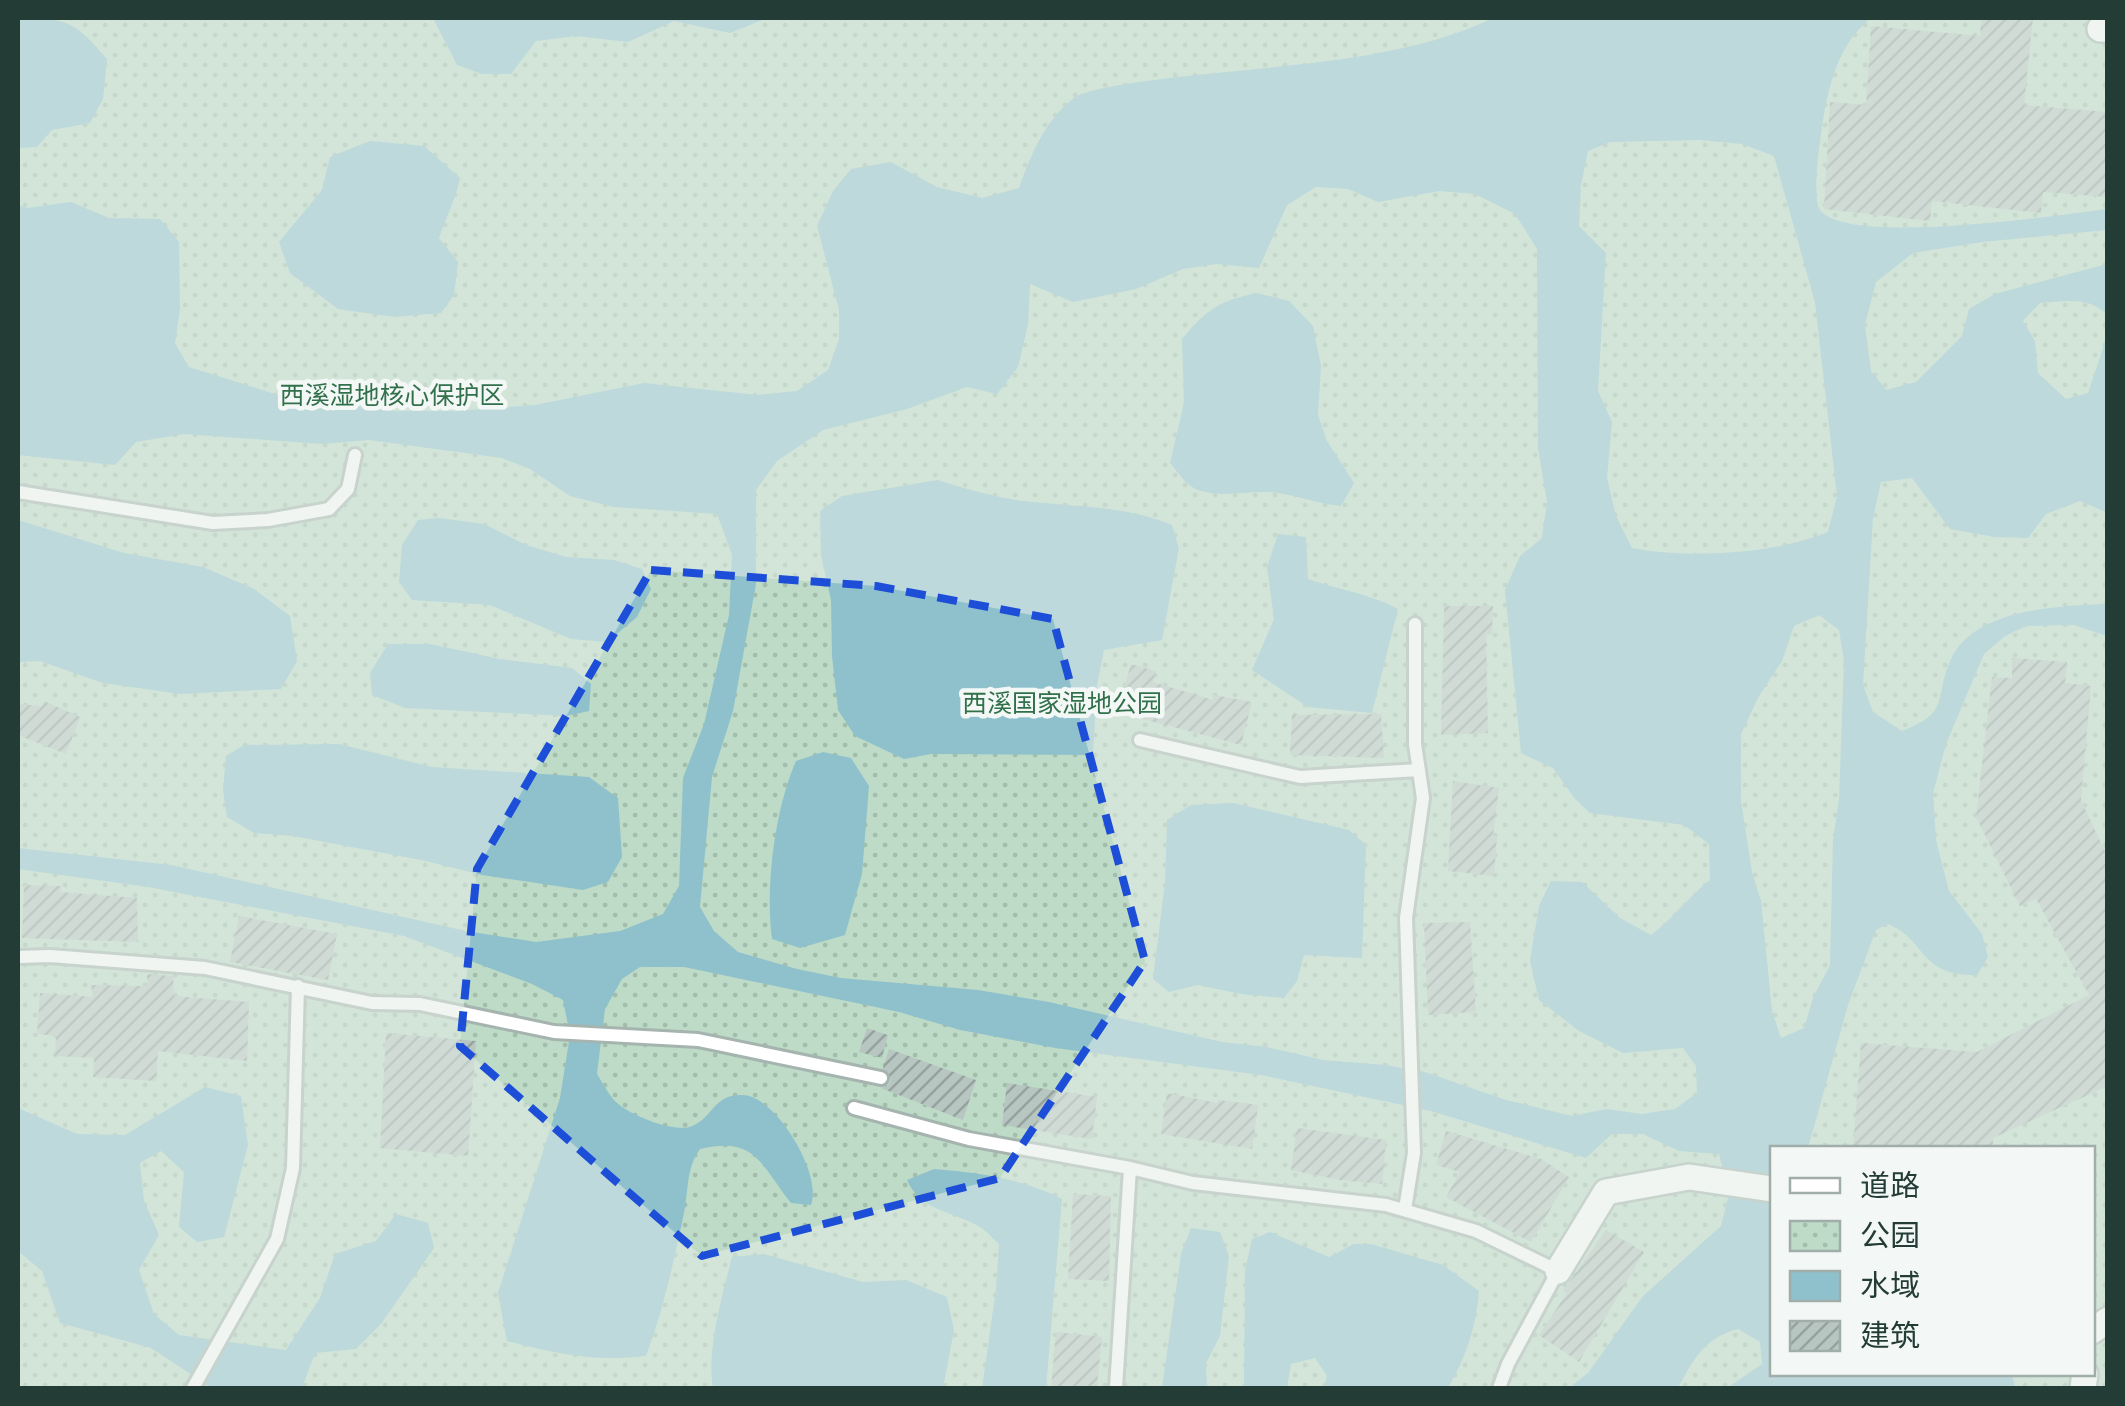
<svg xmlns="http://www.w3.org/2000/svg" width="2125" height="1406" font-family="'Titillium Web','Noto Sans SC',sans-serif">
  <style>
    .park { fill: url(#park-dots); fill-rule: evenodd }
    .water { fill: #8fc1cd; fill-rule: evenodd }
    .building { fill: url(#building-hatch) }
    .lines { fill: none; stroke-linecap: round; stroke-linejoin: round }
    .service-casing { stroke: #a6b4af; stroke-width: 18 }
    .minor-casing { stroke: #a6b4af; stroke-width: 30 }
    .service { stroke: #fff; stroke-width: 12 }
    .minor { stroke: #fff; stroke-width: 25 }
    .marked { fill: none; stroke: #1d4ed8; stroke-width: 8; stroke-dasharray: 20 12; stroke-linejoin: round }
    .labels { text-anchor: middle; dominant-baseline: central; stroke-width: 9; stroke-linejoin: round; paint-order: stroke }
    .park-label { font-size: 25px; fill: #31704b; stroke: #f3f8f6 }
  </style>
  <defs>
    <pattern id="park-dots" width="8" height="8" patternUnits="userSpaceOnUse" patternTransform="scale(2.5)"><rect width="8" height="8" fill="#bddbc6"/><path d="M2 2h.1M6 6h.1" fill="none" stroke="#a2bdab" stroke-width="1.8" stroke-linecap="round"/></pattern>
    <pattern id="building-hatch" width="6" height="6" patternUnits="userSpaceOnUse" patternTransform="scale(2.5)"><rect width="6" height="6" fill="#b8c6c1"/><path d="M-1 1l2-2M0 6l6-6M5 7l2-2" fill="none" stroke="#95a29e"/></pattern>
  </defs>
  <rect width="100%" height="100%" fill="#e3ece8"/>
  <path class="park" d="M18,18h2089v1370h-2089zM1772,1148h320v226h-320z"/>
  <path class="water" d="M18,18c48,0 57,3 89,41l-4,40 -13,24 -38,7 -15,17 -19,1z
    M433,18h334l-37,15 -56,-12 -46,21 -52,-6 -40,5 -25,33h-29l-25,-9z
    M1493,18h378c-35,27 -44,74 -50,116 -2,15 -9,64 -1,76 28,37 240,5 287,-1v21l-125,12 -69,11 -37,29 -11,43 6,46 15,19 30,-8 46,-46 7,-27 26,-15 112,-30v51c-16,-19 -44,-14 -67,-12l-17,18 12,20 3,32 28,26 22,-6 19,-57 1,177 -28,-12 -34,13 -18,24 -33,-1 -45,-8 -38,-51 -31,4 -8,36 -10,167 10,27 29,19c50,-19 31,-32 49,-72 24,-51 109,-53 156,-55v32l-33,-11 -48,1 -21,10 -21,18 -38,90 -13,49 3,47 13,51 33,43 6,23 -11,18c-59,1 -50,-35 -89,-51l-12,6 -28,75 -40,143h-36v226h240l3,14h-288l35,-24 -2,-22 -22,-13c-33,8 -45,31 -60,59h-109l19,-15 55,-77 78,-70 8,-32 -10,-40 -40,-3 -36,-17h-31l-26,24 -155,-47 -170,-36 -206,-27 -95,-18 -61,-18 -215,-45h-44l-18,12 -17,30 -8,65c5,8 10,18 17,26 12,14 61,34 78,26 22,-9 21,-32 51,-31 33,1 80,80 68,110l-20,-2c-32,-40 -35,-67 -91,-54 -15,21 -11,44 -17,69 -10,47 -20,93 -37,138 -53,6 -88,-2 -139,-15l-9,-48 62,-195 10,-63 -7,-35 -31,-16 -128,-48 -256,-49 -130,-18v-21l153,17 295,66 70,11 84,-11 43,-17 16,-28 4,-108 21,-54 25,-109 3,-60 -15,-41 -103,-7 -44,-11 -40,-27 -28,-11 -133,-18 -47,4 -138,-10 -48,8 -21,23 -97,-10v-250l9,3 44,-6 38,16 51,1 19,23 1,67 -5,34 14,24 92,29 114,15h63l77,-6 109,-22 113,12 40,-4 31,-21 11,-31v-29l-22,-84 16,-35 18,-22 40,-7 46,25 45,11 37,-10c12,-33 25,-67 55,-90 14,-11 83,-18 104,-21 100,-12 225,-15 315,-59zM1699,140l43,4 32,12 41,146 22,194 -9,36c-52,22 -142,27 -196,16l-16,-32 -9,-38 5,-56 -14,-31 8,-138 -27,-27 2,-41 7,-34 22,-9zM1316,187l32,2 30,13 61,-11 36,3 40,20 22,35 1,199 9,54 -5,36 -22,18 -15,34 16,163 32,15 22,31 15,14 94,12 25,19 1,36c-22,17 -36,38 -59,55l-31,-17 -38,-36 -31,-1 -12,25 -9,55 9,39 40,31 44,22 60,-5 13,18 1,27 -22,16 -33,5 -36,-5 -34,7 -66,-16 -81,-28 -40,-7 -62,-5 -56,-13 -45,-5 -173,-40 -71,-12 -137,-12 -44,-9 -59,-17 -24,-21 -14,-24 12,-130 21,-66 23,-127v-94l21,-29 46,-31 84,-21 60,-22 30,7 21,-27 10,-42 2,-41 43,18 63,-13 47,-20 33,-5 43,4 28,-63zM1819,615l20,15 5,31 -5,138 -6,41 -3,125 -17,33 -9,30 -23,10 -9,-27 -11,-110 -9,-29 -11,-71v-67l18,-38 23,-35 12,-35z
    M370,141l54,5 36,32c-5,23 -14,39 -21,60l19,24 -4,33 -13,18 -47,4 -56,-8 -48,-36 -11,-31 43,-52 8,-33z
    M1257,293l32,8 24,25 8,40 -3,49 9,26 27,42 -13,23c-22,-2 -42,-10 -63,-13 -27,-4 -55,6 -80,-3 -12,-4 -20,-18 -28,-27l14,-60 -2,-64c25,-30 37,-38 75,-46z
    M938,480c28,9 56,17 85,21 51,6 101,4 149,24l7,23 -17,92 -58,10 -7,35 -4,70 -162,-1 -27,5 -49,-23 -17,-26 -6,-54 -1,-56 -10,-45 -1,-44 22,-15z
    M439,518l45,6 42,21 40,12 48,3 28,9 9,20 -14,28 -30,25 -36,-3 -81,-34 -78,-5 -13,-18 3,-37 16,-25z
    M18,520l106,33 79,14 51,22 36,27 7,45 -16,28 -101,5 -77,-11 -63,-22 -22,1z
    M1278,534l28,3 2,42c31,11 62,15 90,30l-26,104 -64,-6 -56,-37 22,-51 -7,-52z
    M388,644h42l70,15 72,9 19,16 -2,27 -23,5 -161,-8 -33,-13 -2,-22z
    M339,744l93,23 157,10 29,21 4,59 -14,25 -25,8 -101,-15 -56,-14 -133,-25 -39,-3 -27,-16 -4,-27 3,-34 18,-11z
    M823,752l28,6 18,28 -7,88 -17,61 -45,13 -28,-9c-7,-52 3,-131 24,-178z
    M1233,803l116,27 17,15 -4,113 -58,-3 -7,26 -13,17 -43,-4 -43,-9 -29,7 -16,-13 12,-97 2,-62 24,-15z
    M205,1087l36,9 7,49 -24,92 -27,5 -18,-15 5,-55 -23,-21 -21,12 4,38 15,34 -20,35 15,44 25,21 107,15 34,-52 15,-44 41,-13 20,-27 32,9 6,25 -53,76 -25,25 -41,4 -13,35h-90l-61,-40 -91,-25 -18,-52 -24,-20v-143l59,26 48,1z
    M934,1169c46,4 87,9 128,30l-16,189h-64l14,-99 3,-45c-6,-5 -12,-13 -19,-17 -26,-16 -59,-15 -73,-47z
    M1191,1228l29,4 9,24 -9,80 -14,27 1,25h-45l19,-134z
    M1270,1232l59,25 25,-13h17l72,21 36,26c-3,37 -13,66 -31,97h-124l3,-12 -12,-18 -24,6 -4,24h-43l1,-117 7,-32z
    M764,1254l99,28 43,-2 41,17 7,33 -11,58h-230c-7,-36 10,-96 19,-131z"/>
  <path class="building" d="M1981,18h52l-9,87 84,7v85l-65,-5 -2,21 -109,-12 -2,20 -106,-12 6,-107 36,3 5,-79 109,10z
    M1444,606h49l-1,29h-6l2,98 -47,2z
    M2012,658l55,4 -2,21 26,3 -10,114 27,58v228l-115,52v10h-140l8,-105 116,9 112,-57 -53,-96 -16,7 -44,-89 16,-140 20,1z
    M1131,664l25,7 -3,11 60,18 1,-5 38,7 -11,43 -124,-33z
    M44,701l36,16 -14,37 -48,-19v-31l24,2z
    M1381,714l3,44 -94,-3 2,-40z
    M1453,781l46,7 -6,48h4l-3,40 -46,-5z
    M24,885l37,1 -1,6 77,6 1,44 -116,-4z
    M239,916l98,18 -9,46 -98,-18z
    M1470,922l6,90 -48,3 -4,-92z
    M147,974l26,2 1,20 75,6 -2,59 -89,-10 -2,30 -63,-4 1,-19 -39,-2 1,-20 -19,-2 3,-41 53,4 -2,-12 56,1z
    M867,1028l21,7 -6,23 -23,-6z
    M386,1033l90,8 -8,115 -88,-8z
    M889,1049l87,31 -13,40 -82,-32 7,-3 3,-6 -8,-11z
    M1007,1083l90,14 -5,42 -90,-14z
    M1167,1093l51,10v-3l40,5 -6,44 -91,-15z
    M1297,1128l89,12 -4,44 -42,-4 -49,-10z
    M1446,1131l95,28 28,18 -38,65 -85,-45 14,-25 -24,-7z
    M1073,1194l38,2 -2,85 -41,-2z
    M1606,1230l38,22 -65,110 -40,-27 28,-42 -4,-2z
    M1056,1332l46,5 -5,51h-46z"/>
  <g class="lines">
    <g class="service-casing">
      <path id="service" d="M18,492l195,31 55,-3 61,-11 19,-20 7,-34
        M1140,740l160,37 119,-7
        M18,957l32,-1 155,12 167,35 48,1 134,28 144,8 183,38
        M854,1108l115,31 161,29 63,15 193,22 90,26 82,40 -50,93 -9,24
        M1405,1209l9,-56 -8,-235 17,-120 -8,-54v-120
        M193,1388l84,-149 16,-71 5,-182
        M1116,1388l14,-220"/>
    </g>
    <g class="minor-casing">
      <path id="minor" d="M2100,29h8
        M1558,1271l48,-79 83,-15 83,12
        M2092,1331l16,-11
        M2083,1388l2,-14"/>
    </g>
    <use href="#service" class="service"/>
    <use href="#minor" class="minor"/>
  </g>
  <path d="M0 0H2125V1406H0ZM651,570l225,16 177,33 92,342 -145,217 -298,78 -242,-210 17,-177z" fill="#e3ece8" fill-opacity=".55" fill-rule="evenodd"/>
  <path class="marked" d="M651,570l225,16 177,33 92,342 -145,217 -298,78 -242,-210 17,-177z"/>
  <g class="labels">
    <g class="park-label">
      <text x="392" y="395">西溪湿地核心保护区</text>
      <text x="1062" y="703">西溪国家湿地公园</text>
    </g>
  </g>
  <rect width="2125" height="1406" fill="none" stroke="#243c36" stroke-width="40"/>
  <rect x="1770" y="1146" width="325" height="230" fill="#f3f8f6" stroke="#a0ada9" stroke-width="2.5"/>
  <rect x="1790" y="1178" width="50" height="15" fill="#ffffff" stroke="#a0ada9" stroke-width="2.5"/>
  <text x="1860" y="1196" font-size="30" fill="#243c36">道路</text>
  <rect x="1790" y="1221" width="50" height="30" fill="url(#park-dots)" stroke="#a0ada9" stroke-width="2.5"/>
  <text x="1860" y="1246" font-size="30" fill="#243c36">公园</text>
  <rect x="1790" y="1271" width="50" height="30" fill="#8fc1cd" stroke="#a0ada9" stroke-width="2.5"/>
  <text x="1860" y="1296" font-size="30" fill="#243c36">水域</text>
  <rect x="1790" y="1321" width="50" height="30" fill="url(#building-hatch)" stroke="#a0ada9" stroke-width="2.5"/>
  <text x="1860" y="1346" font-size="30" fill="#243c36">建筑</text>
</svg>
